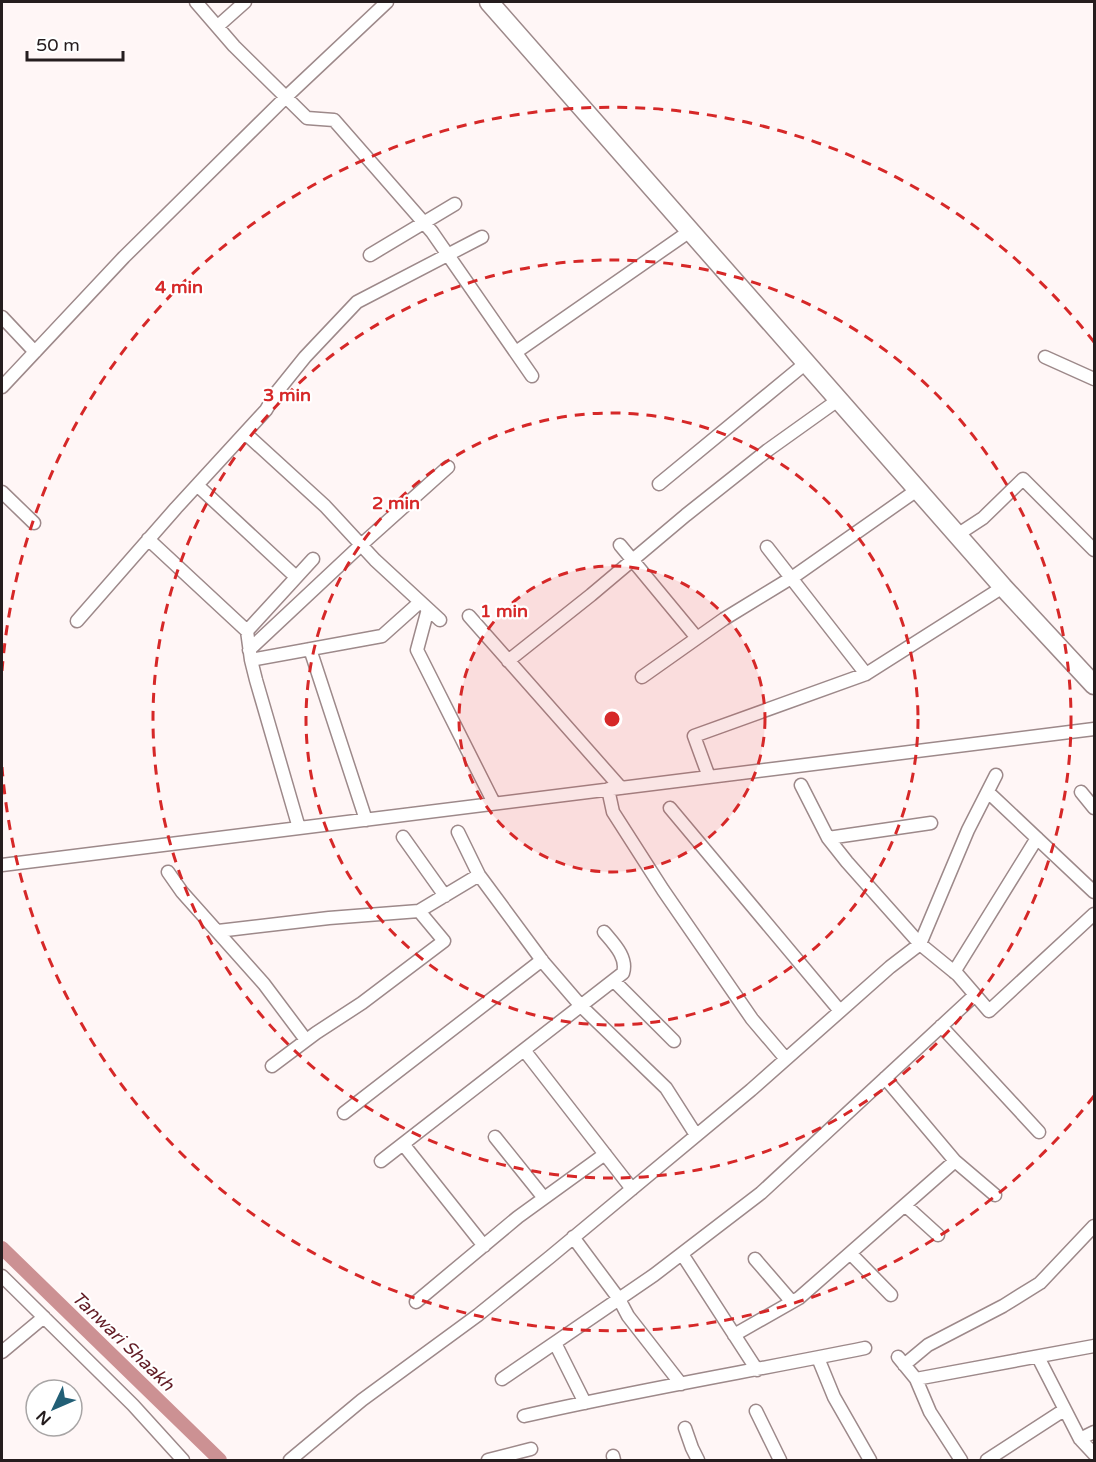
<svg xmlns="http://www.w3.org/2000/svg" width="1096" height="1462" font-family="'Varela Round',sans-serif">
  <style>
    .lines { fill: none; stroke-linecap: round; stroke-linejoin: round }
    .canal { stroke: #cc9193; stroke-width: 14 }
    .minor-casing { stroke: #9d898a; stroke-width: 15 }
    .secondary-casing { stroke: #9d898a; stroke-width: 21 }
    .minor { stroke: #fff; stroke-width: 12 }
    .secondary { stroke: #fff; stroke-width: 18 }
    .ring { fill: none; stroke: #d62828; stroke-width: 3; stroke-dasharray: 10 8 }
    .labels { text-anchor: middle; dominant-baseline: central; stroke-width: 4.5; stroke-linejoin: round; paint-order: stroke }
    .water-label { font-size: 18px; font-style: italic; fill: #621c25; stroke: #fff }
    .centre { fill: #d62828; stroke: #fff; stroke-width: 3 }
    .ring-label { font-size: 18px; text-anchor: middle; font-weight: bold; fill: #d62828; stroke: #fff; stroke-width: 4.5; stroke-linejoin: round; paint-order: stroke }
  </style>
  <rect width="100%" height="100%" fill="#fff6f6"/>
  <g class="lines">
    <path class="canal" d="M2,1248l218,212"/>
    <g class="minor-casing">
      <path id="minor" d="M196,2l38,44 73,72 27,2 98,112 100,144
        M218,26l27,-24
        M370,255l85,-51
        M2,317l33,35
        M516,352l174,-121
        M1045,357l49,22
        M2,387l122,-130 162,-160 101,-95
        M245,433l80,73 50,54 65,60
        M659,484l147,-121
        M197,485l99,92
        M2,492l32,31
        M957,535l26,-17 40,-39 71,71
        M148,539l99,92 4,29 5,20 43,148
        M620,545l77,93
        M767,547l99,127
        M428,609l-11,41 77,153
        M469,616l152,172
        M77,621l99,-113 90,-98 10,-17 29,-36 52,-55 125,-65
        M247,631l66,-72
        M310,649l56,171
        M249,650l112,-105 87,-78
        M251,660l131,-24 38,-34
        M508,661l83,-66 95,-80 82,-65 70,-50
        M642,677l82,-58 72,-44 121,-85
        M709,777l-15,-41 172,-62 137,-87
        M801,785l27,53 19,24 73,82 38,31 31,36 105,-97
        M608,789l5,23 50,78 89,129 34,40
        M988,792l106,100
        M1081,792l13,16
        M670,808l170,203
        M458,832l21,43 65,88 37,43 85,82 30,47
        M403,837l42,59
        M828,838l103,-15
        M2,865l1092,-136
        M168,872l14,20 82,92 42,56
        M218,931l111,-13 90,-7 60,-36
        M954,972l83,-134
        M614,981l60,60
        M941,1026l98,106
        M524,1050l108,139
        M272,1066l44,-33 46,-30 82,-62 -25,-30
        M885,1078l70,83 40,34
        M344,1113l198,-153
        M495,1137l49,61
        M403,1144l81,102
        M381,1161l242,-188c5,-16 -10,-30 -19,-41
        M906,1206l32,29
        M573,1237l46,62 9,17 53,68
        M682,1254l75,116
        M851,1254l40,41
        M755,1259l37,43
        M2,1276l131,129 50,55
        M416,1302l102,-85 87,-63
        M734,1335l65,-37 156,-137
        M555,1343l30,60
        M2,1352l42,-35
        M898,1357l18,22 14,33 31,48
        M1038,1357l42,82 14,15
        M818,1358l16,39 36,63
        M904,1365l24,-20 75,-39 37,-23 54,-57
        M502,1379l152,-104 107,-82 214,-198
        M916,1379l178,-33
        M756,1411l24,49
        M524,1416c113,-26 228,-45 341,-68
        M685,1428l7,20 6,12
        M1080,1439l14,-7
        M613,1456l1,4
        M290,1460l72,-60 116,-85 72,-58 201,-167 139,-123 30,-23 48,-114 28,-55
        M488,1460l43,-11
        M987,1460l77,-50"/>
    </g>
    <g class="secondary-casing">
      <path id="secondary" d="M489,2l514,585 91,98"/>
    </g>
    <use href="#minor" class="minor"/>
    <use href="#secondary" class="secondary"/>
  </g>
  <circle cx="612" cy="719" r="153" fill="#d62828" fill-opacity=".12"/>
  <g class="ring">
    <circle cx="612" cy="719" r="153"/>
    <circle cx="612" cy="719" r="306"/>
    <circle cx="612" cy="719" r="459"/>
    <path d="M1094 1096A612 612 0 0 1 2 767M2 671A612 612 0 0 1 1094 342"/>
  </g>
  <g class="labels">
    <g class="water-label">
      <text transform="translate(123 1341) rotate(44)">Tanwari Shaakh</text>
    </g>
  </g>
  <circle cx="612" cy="719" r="9" class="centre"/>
  <g class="ring-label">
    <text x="179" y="293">4 min</text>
    <text x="287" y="401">3 min</text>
    <text x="396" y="509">2 min</text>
    <text x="504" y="617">1 min</text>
  </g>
  <rect width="1096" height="1462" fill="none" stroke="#251d1e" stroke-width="6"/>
  <g transform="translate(54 1408) rotate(226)"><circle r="28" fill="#ffffff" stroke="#a8a5a5" stroke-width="1.5"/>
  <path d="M0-4.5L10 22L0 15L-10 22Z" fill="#225f76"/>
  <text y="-9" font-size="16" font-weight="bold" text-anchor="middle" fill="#251d1e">N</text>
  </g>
  <path d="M27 51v9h96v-9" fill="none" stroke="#251d1e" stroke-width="3"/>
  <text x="36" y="51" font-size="18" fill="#251d1e" stroke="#ffffff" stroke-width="4.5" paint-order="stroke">50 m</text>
</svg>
